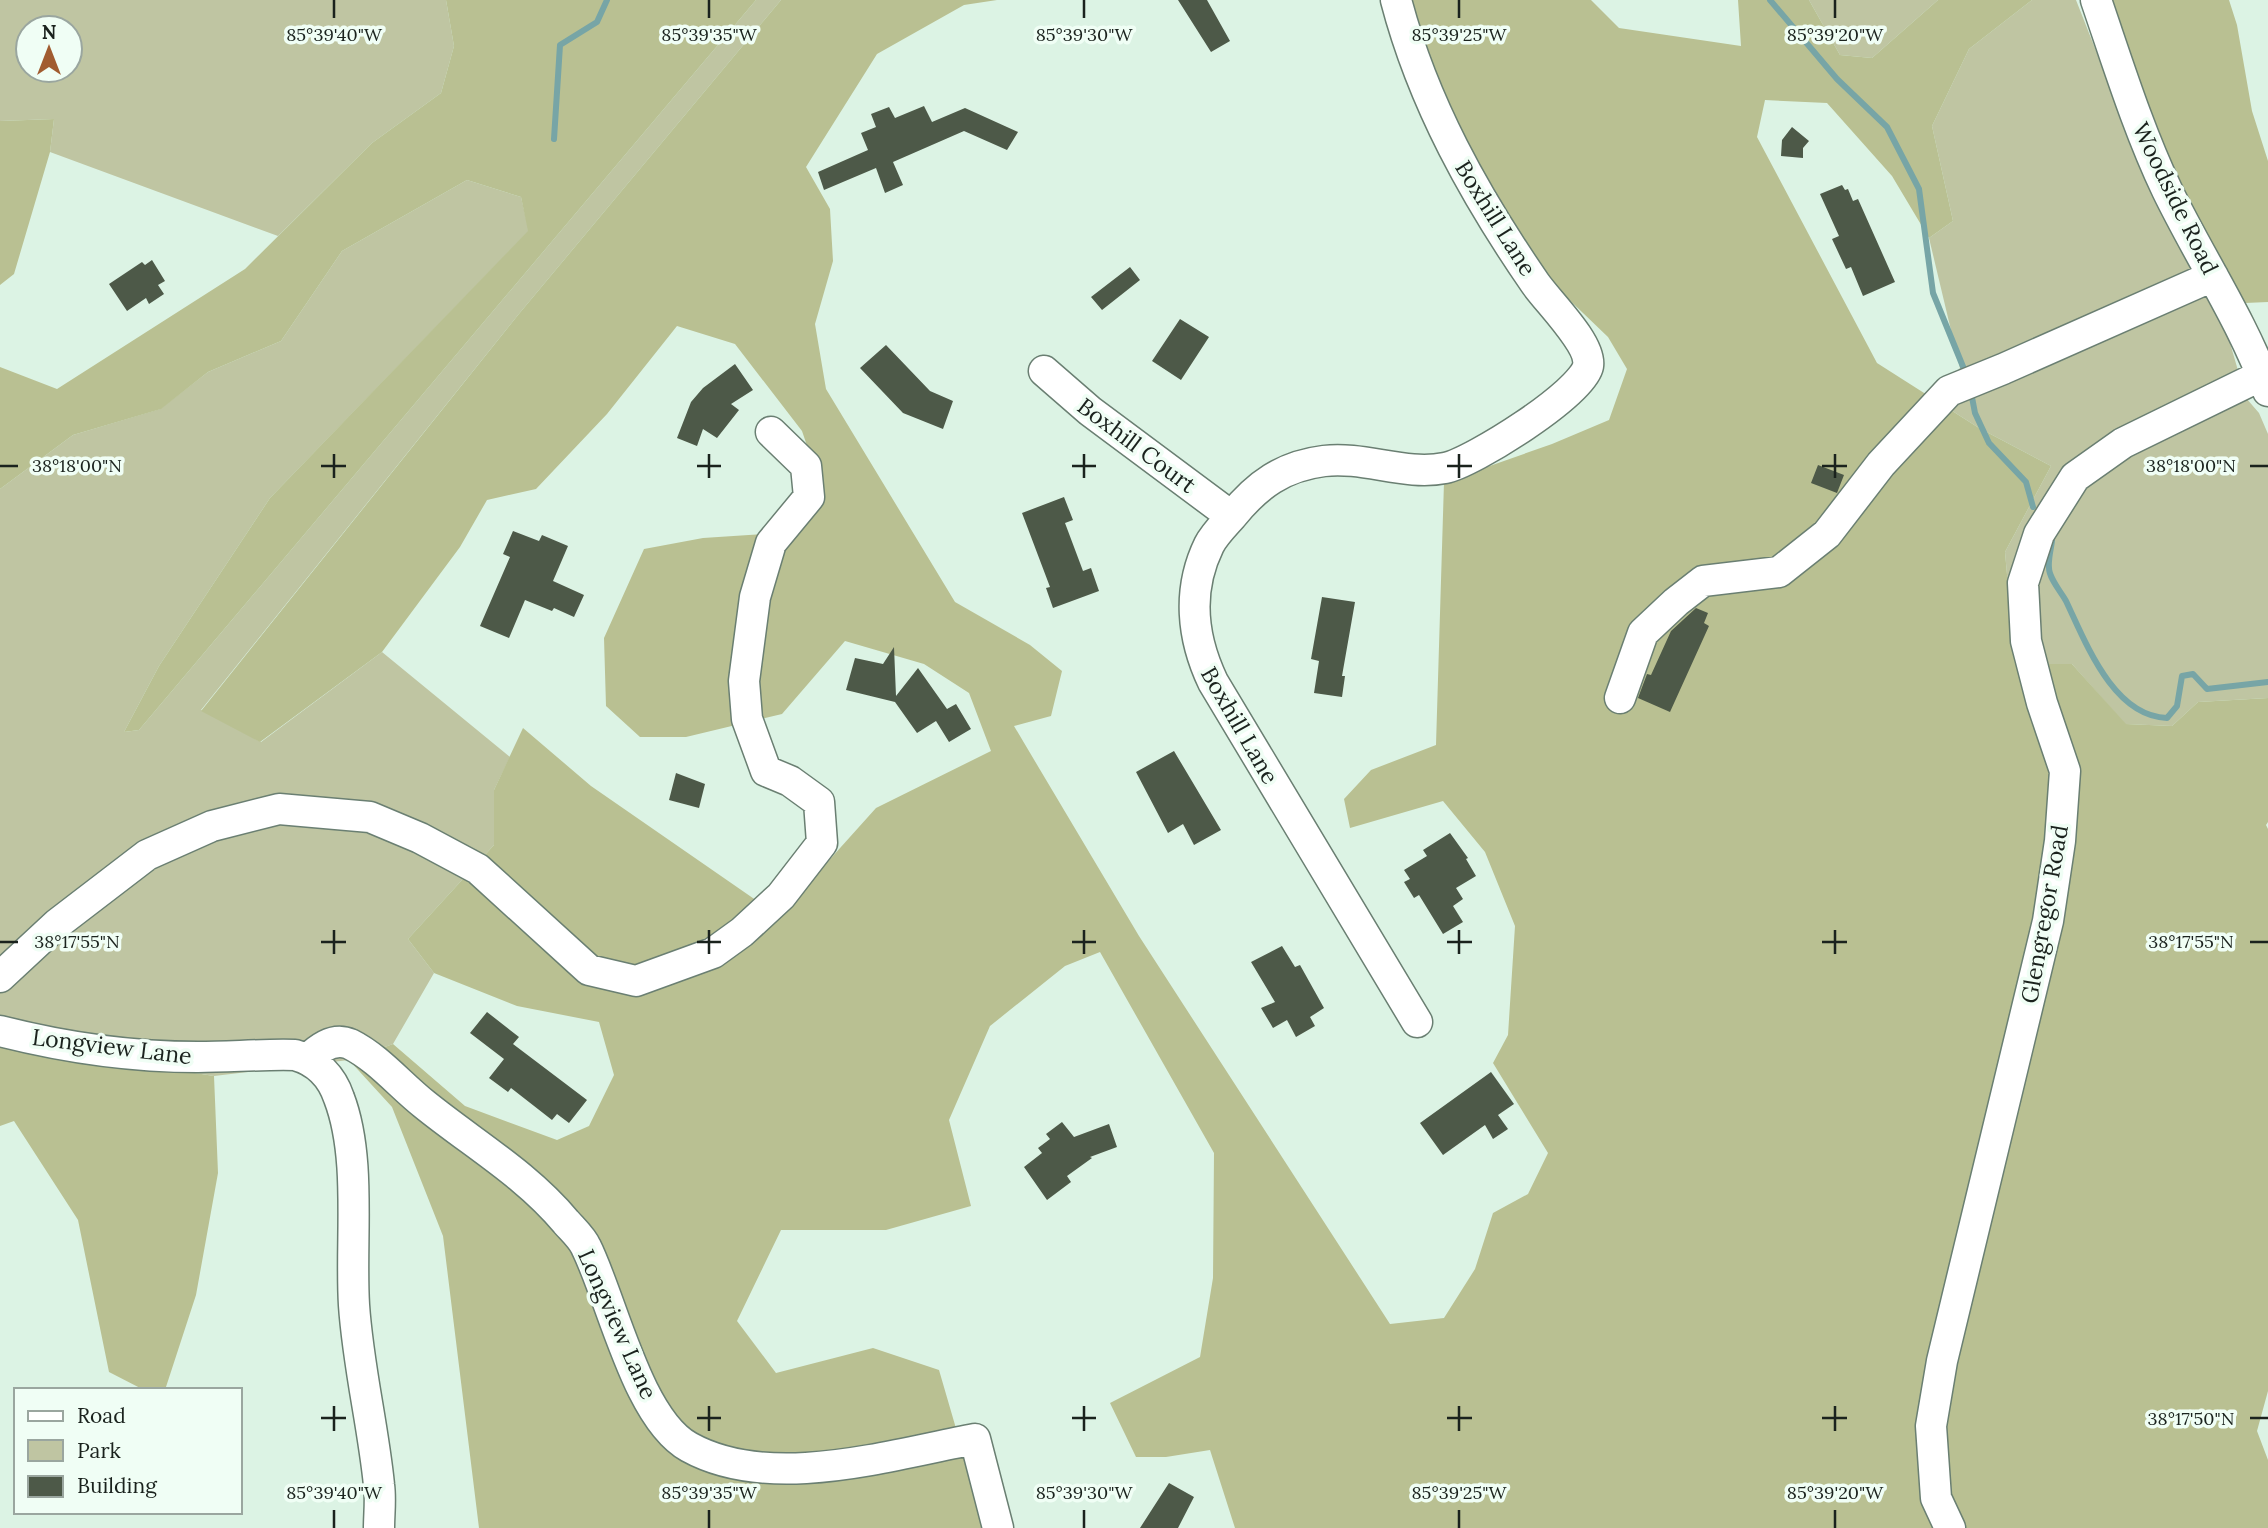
<svg xmlns="http://www.w3.org/2000/svg" width="2268" height="1528" font-family="Lora,serif">
  <style>
    .green { fill: #bfc5a2; fill-rule: evenodd }
    .forest { fill: #b9c092 }
    .lines { fill: none; stroke-linecap: round; stroke-linejoin: round }
    .stream { stroke: #77a5a6; stroke-width: 6 }
    .building { fill: #4d5948 }
    .minor-casing { stroke: #6a7f72; stroke-width: 33 }
    .minor { stroke: #fff; stroke-width: 30 }
    .ticks { fill: none; stroke: #1a221d; stroke-width: 2.5 }
    .labels { text-anchor: middle; dominant-baseline: central; stroke-width: 7; stroke-linejoin: round; paint-order: stroke }
    .street-label { font-size: 23px; fill: #1a221d; stroke: #f0fef5 }
    .ticks-label { font-size: 18px; text-anchor: middle; fill: #1a221d; stroke: #f0fef5; stroke-width: 7; stroke-linejoin: round; paint-order: stroke }
  </style>
  <rect width="100%" height="100%" fill="#dcf3e4"/>
  <path class="green" d="M0,0h446l8,46 -13,47 -69,50 -94,93 -228,-84 4,-33 -54,2zM28,28h42v42h-42z
    M756,0h25l-263,315 -317,395 60,32 121,-90 128,105 -16,33v55l-86,94 26,34 -41,71 -44,16 -135,16 -214,-34v-553l73,-54 87,-26 48,-37 73,-31 61,-90 125,-71 54,17 8,34 -259,267 -111,168 -35,66 15,-2z
    M1809,0h129l-66,58 -32,-3z
    M2032,0h44l74,188 71,124 25,86 13,15 9,21v264l-70,4 -26,24 -47,-2 -53,-60h-57l-10,-112 46,-86 -72,-38 -47,-30 28,-30 -31,-130 24,-17 -21,-95 37,-77z"/>
  <path class="forest" d="M446,0h310l-617,730 -15,2 35,-66 111,-168 258,-267 -7,-34 -54,-17 -125,71 -61,90 -73,31 -47,37 -88,26 -73,54v-122l57,22 188,-120 127,-126 69,-50 13,-47z
    M781,0h216l-33,5 -87,49 -71,113 24,42 3,52 -18,63 11,65 129,213 75,43 32,26 -11,45 -37,10 125,210 251,388 54,-6 31,-49 18,-56 35,-19 20,-41 -55,-90 15,-28 7,-109 -30,-74 -42,-51 -93,27 -6,-29 27,-29 65,-25 8,-263 108,-38 57,-24 18,-51 -19,-32 -75,-72 -92,-162 -35,-103h185l28,28 122,18 -3,-46h71l31,55 32,3 66,-58h94l-63,49 -37,77 21,95 -24,17 -37,-62 -65,-73 -62,-3 -8,37 120,226 102,65 72,38 -46,86 10,112h57l54,60 46,2 26,-24 70,-4v124l-2,3 2,4v562l-11,40 11,29v68h-1033l-25,-78 -44,7h-30l-26,-54 90,-46 13,-79 1,-125 -114,-201 -35,14 -75,60 -41,94 22,86 -85,24h-105l-44,91 39,52 97,-25 66,22 46,158h-506l-36,-292 -51,-129 -43,-47 44,-16 72,62 92,34 32,-14 25,-51 -15,-53 -82,-16 -83,-33 -26,-34 86,-94v-55l29,-62 68,58 188,130 97,-108 115,-57 -22,-58 -45,-29 -79,-23 -63,73 -96,23h-46l-34,-31 -2,-68 40,-89 59,-11 93,-6 23,-51 -17,-50 -67,-87 -58,-18 -70,88 -71,75 -49,11 -27,47 -78,105 -122,90 -59,-31 317,-396z
    M2103,0h126l8,25 15,86 16,50v141l-23,1c-22,-43 -48,-84 -70,-128 -27,-56 -49,-117 -72,-175z
    M54,119l-4,33 -36,122 -14,11v-164z
    M0,1042l214,34 4,97 -22,122 -31,95h-21l-35,-18 -31,-152 -64,-99 -14,5z"/>
  <g class="lines">
    <path class="stream" d="M1770,0l67,79 50,48 32,62 14,104 33,81
      M554,139l6,-94 37,-23 10,-22
      M1971,392l4,21 14,30 37,39 7,25
      M2052,541c-1,8 -4,18 -3,27 0,10 12,24 17,33 20,42 47,115 101,117l10,-12 5,-30 11,-2 14,15 61,-7"/>
  </g>
  <path class="building" d="M1178,0h29l23,41 -19,11z
    M924,106l8,16 33,-14 53,24 -11,18 -43,-19 -71,31 10,23 -18,8 -9,-25 -52,22 -6,-18 50,-22 -7,-17 15,-6 -5,-13 18,-7 6,11z
    M1792,127l17,14 -6,7v10l-22,-2 1,-16z
    M1842,185l3,5 3,-1 5,12 5,-2 37,83 -32,14 -12,-29 -5,2 -14,-30 7,-3 -19,-42z
    M152,260l13,21 -7,4 6,9 -15,10 -3,-6 -19,13 -18,-27 33,-22 3,3z
    M1130,267l10,13 -38,30 -11,-13z
    M1180,319l29,18 -28,43 -29,-19z
    M886,345l44,46 23,10 -10,28 -40,-16 -43,-45z
    M735,364l18,26 -22,14 8,6 -22,28 -14,-9 -6,17 -20,-8 14,-36 12,-14z
    M1818,465l26,10 -7,18 -26,-10z
    M1064,497l9,23 -8,3 18,48 8,-3 8,23 -46,17 -7,-20 4,-1 -28,-74z
    M513,531l26,10 3,-6 26,11 -15,35 31,14 -10,22 -20,-9 -2,3 -27,-11 -16,38 -29,-12 30,-69 -7,-3z
    M1322,597l33,5 -13,74h3l-3,21 -28,-4 5,-32 -8,-2z
    M1696,608l12,5 -4,10 5,3 -39,86 -32,-14 9,-24 4,1 20,-44z
    M894,647l2,49 22,-28 29,41 9,-5 15,25 -22,13 -13,-21 -19,12 -22,-31 -49,-12 9,-32 28,6z
    M1174,751l47,79 -27,15 -11,-21 -15,9 -32,-61z
    M676,773l29,11 -6,24 -30,-8z
    M1450,833l18,25 -2,1 10,17 -20,12 7,11 -10,7 10,16 -20,12 -24,-39 -5,3 -10,-16 6,-3 -6,-9 23,-14 -4,-6z
    M1282,946l13,21 5,-2 24,43 -14,9 5,9 -19,11 -9,-17 -14,8 -12,-20 14,-6 -24,-40z
    M487,1012l32,25 -6,7 74,56 -18,23 -12,-9 -5,6 -41,-32 -3,4 -19,-14 15,-19 -34,-26z
    M1491,1072l23,32 -16,11 10,14 -15,10 -8,-14 -42,30 -23,-32z
    M1062,1122l12,15 35,-13 8,23 -27,10 2,1 -25,18 4,6 -24,18 -23,-33 18,-14 -4,-5 12,-9 -4,-5z
    M1169,1483l25,14 -16,31h-38z"/>
  <g class="lines">
    <g class="minor-casing">
      <path id="minor" d="M1396,0c27,103 79,196 139,283 13,19 57,61 53,83 -5,27 -116,97 -143,102 -40,8 -81,-12 -121,-7 -41,5 -67,24 -92,55 -8,9 -18,19 -23,29 -22,45 -17,93 4,137l204,340
        M2096,0c22,64 42,129 71,190 33,68 75,130 101,201
        M1044,371l46,40 141,105
        M1620,698l23,-65 33,-31 27,-21 76,-9 48,-38 54,-70 68,-73 54,-22 210,-93
        M0,977l57,-53 90,-69 65,-29 67,-17 91,8 50,21 58,31 111,101 47,11 77,-28 29,-21 39,-36 41,-53 -3,-41 -29,-21 -24,-10 -19,-52 -3,-38 11,-84 16,-54 38,-46 -3,-31 -35,-34
        M0,1031c63,16 133,26 198,26 33,0 65,-3 97,-2 22,6 37,22 44,43 23,60 11,143 15,207 4,61 19,120 25,180 2,14 0,29 0,43
        M308,1059c11,-11 26,-22 42,-15 28,14 50,41 74,60 48,39 102,70 142,118 7,8 16,16 20,25 26,52 51,171 103,200 81,45 200,8 286,-8l23,89
        M1950,1528l-14,-30 -5,-72 11,-65 106,-440 12,-80 5,-70 -23,-68 -16,-62 -3,-58 16,-49 36,-57 48,-34 139,-68"/>
    </g>
    <use href="#minor" class="minor"/>
  </g>
  <path class="ticks" d="M334,0v18M709,0v18M1084,0v18M1459,0v18M1835,0v18M334,454v24M709,454v24M1084,454v24M1459,454v24M1835,454v24M0,466h18M321,466h25M697,466h24M1072,466h24M1447,466h25M1822,466h25M2250,466h18M334,930v24M709,930v24M1084,930v24M1459,930v24M1835,930v24M0,942h18M321,942h25M697,942h24M1072,942h24M1447,942h25M1822,942h25M2250,942h18M334,1406v25M709,1406v25M1084,1406v25M1459,1406v25M1835,1406v25M321,1418h25M697,1418h24M1072,1418h24M1447,1418h25M1822,1418h25M2250,1418h18M334,1510v18M709,1510v18M1084,1510v18M1459,1510v18M1835,1510v18"/>
  <g class="labels">
    <g class="street-label">
      <text transform="translate(2176 198) rotate(64)">Woodside Road</text>
      <text transform="translate(1496 218) rotate(58)">Boxhill Lane</text>
      <text transform="translate(1137 445) rotate(37)">Boxhill Court</text>
      <text transform="translate(1240 725) rotate(60)">Boxhill Lane</text>
      <text transform="translate(2044 914) rotate(-80)">Glengregor Road</text>
      <text transform="translate(112 1046) rotate(7)">Longview Lane</text>
      <text transform="translate(618 1324) rotate(66)">Longview Lane</text>
    </g>
  </g>
  <g class="ticks-label">
    <text x="334" y="41">85°39'40"W</text>
    <text x="709" y="41">85°39'35"W</text>
    <text x="1084" y="41">85°39'30"W</text>
    <text x="1459" y="41">85°39'25"W</text>
    <text x="1835" y="41">85°39'20"W</text>
    <text x="77" y="472">38°18'00"N</text>
    <text x="2191" y="472">38°18'00"N</text>
    <text x="77" y="948">38°17'55"N</text>
    <text x="2191" y="948">38°17'55"N</text>
    <text x="2191" y="1425">38°17'50"N</text>
    <text x="334" y="1499">85°39'40"W</text>
    <text x="709" y="1499">85°39'35"W</text>
    <text x="1084" y="1499">85°39'30"W</text>
    <text x="1459" y="1499">85°39'25"W</text>
    <text x="1835" y="1499">85°39'20"W</text>
  </g>
  <rect x="14" y="1388" width="228" height="126" fill="#f0fef5" stroke="#9aa69f" stroke-width="2"/>
  <rect x="28" y="1411" width="35" height="10" fill="#ffffff" stroke="#9aa69f" stroke-width="2"/>
  <text x="77" y="1423" font-size="21" fill="#1a221d">Road</text>
  <rect x="28" y="1440" width="35" height="21" fill="#bfc5a2" stroke="#9aa69f" stroke-width="2"/>
  <text x="77" y="1458" font-size="21" fill="#1a221d">Park</text>
  <rect x="28" y="1476" width="35" height="21" fill="#4d5948" stroke="#9aa69f" stroke-width="2"/>
  <text x="77" y="1493" font-size="21" fill="#1a221d">Building</text>
  <g transform="translate(49 49)"><circle r="33" fill="#f0fef5" stroke="#9aa69f" stroke-width="2"/>
  <path d="M0-5L12 26L0 18L-12 26Z" fill="#a15c30"/>
  <text y="-10" font-size="19" font-weight="bold" text-anchor="middle" fill="#1a221d">N</text>
  </g>
</svg>
